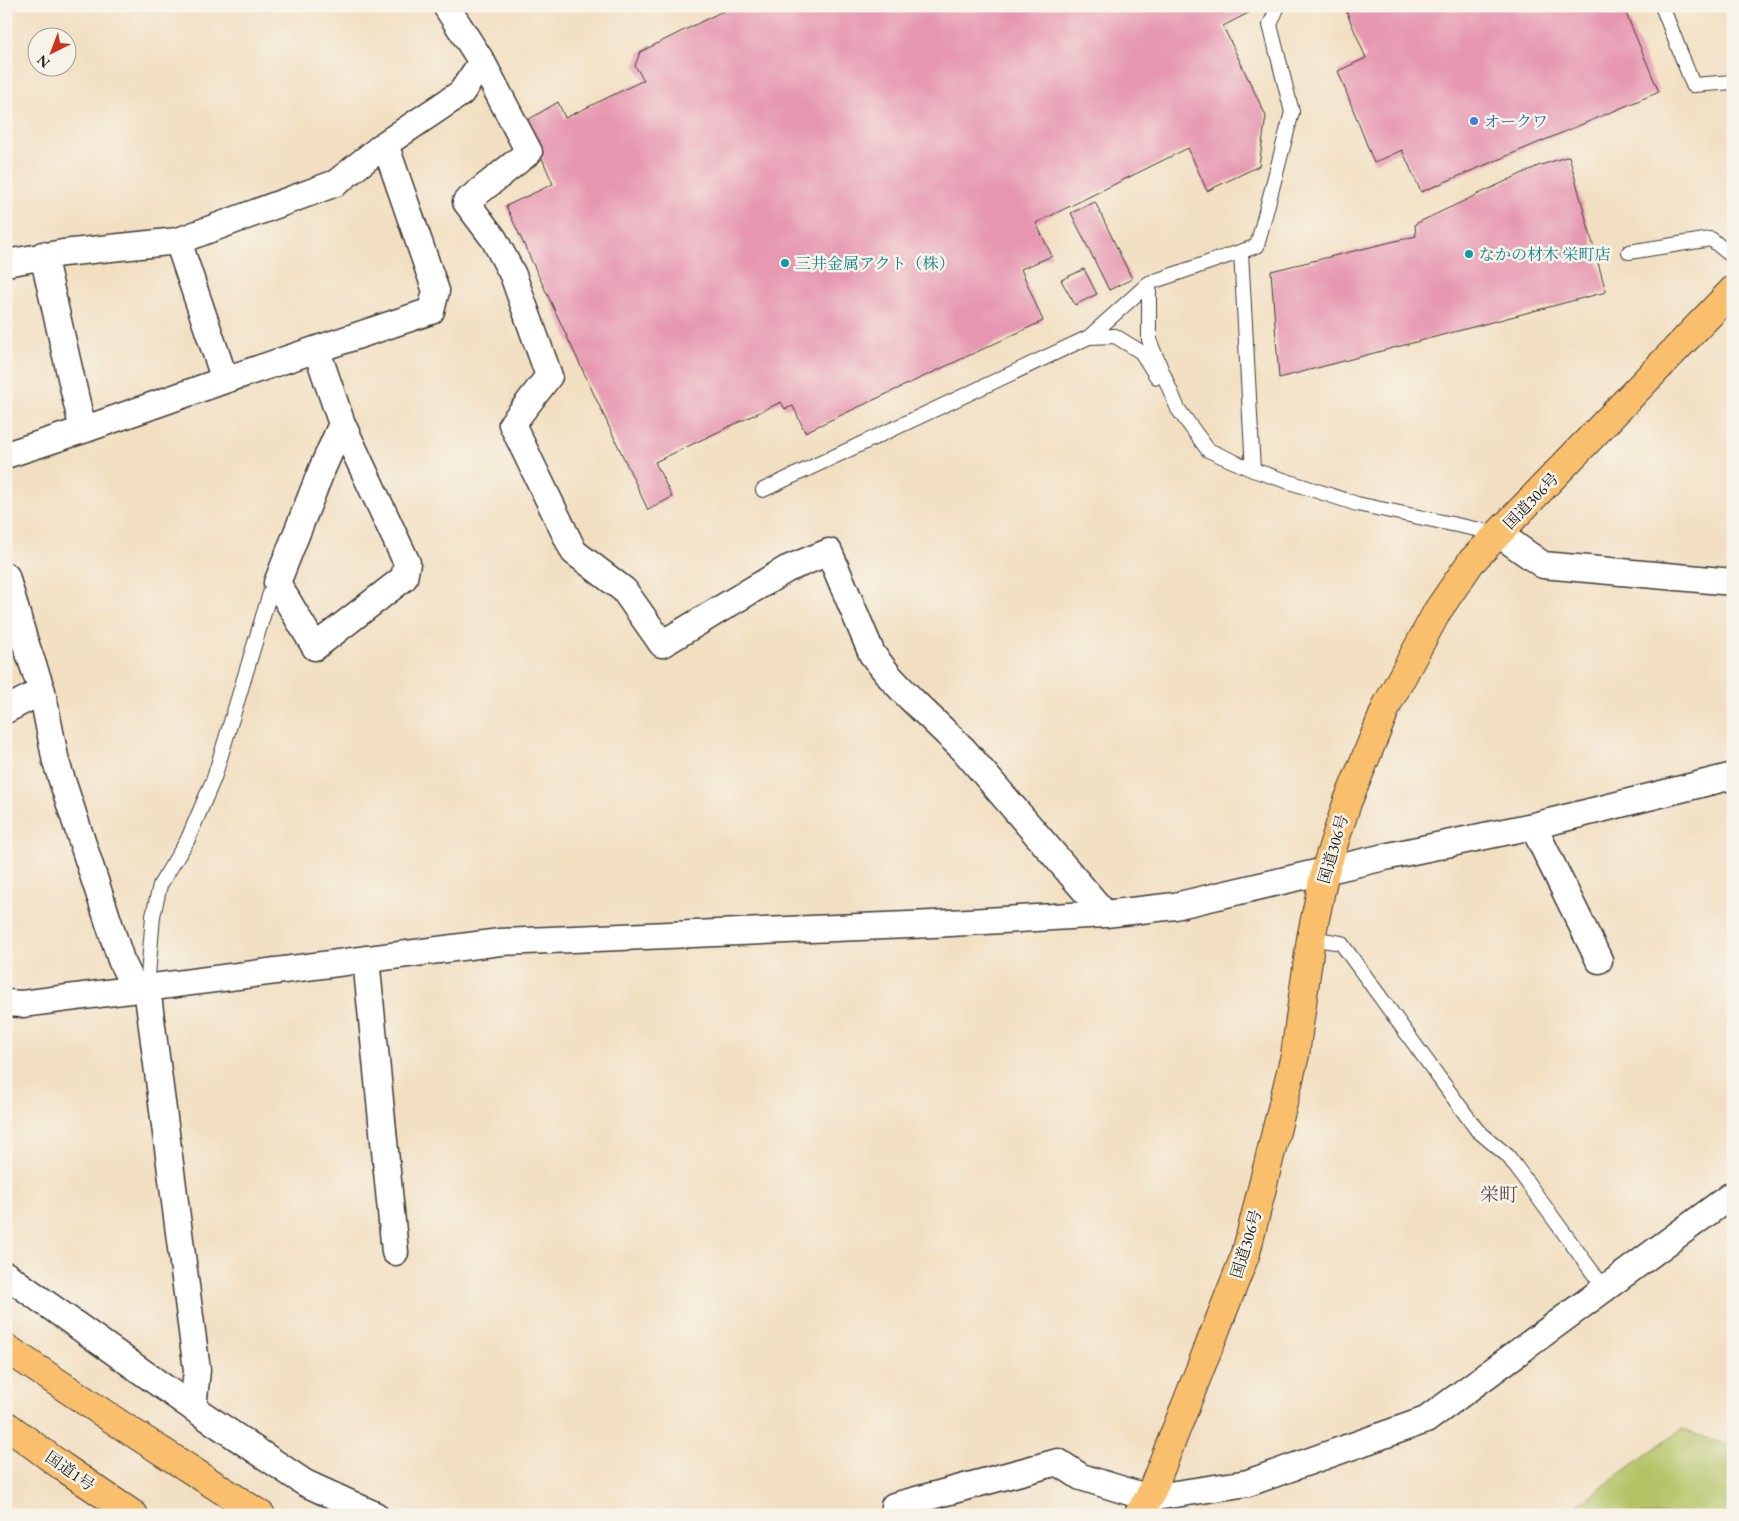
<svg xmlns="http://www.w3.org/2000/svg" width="1739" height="1521" font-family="'EB Garamond','Noto Serif JP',serif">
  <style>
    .green { fill: #b4c365; stroke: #687040 }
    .building { fill: #e696b0 }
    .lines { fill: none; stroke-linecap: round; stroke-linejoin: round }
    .service-casing { stroke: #3c3935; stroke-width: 16 }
    .minor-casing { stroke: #3c3935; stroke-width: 29 }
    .trunk-casing { stroke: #3c3935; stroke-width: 30 }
    .service { stroke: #fff; stroke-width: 14 }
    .minor { stroke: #fff; stroke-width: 26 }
    .trunk { stroke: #f9bf6d; stroke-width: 28 }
    .shop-dot { fill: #3f7fe0; stroke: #f7f3e8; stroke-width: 2 }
    .culture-dot { fill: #0f9aa8; stroke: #f7f3e8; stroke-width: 2 }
    .labels { text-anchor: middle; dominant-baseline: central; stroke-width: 5; stroke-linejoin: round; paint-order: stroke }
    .shop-label { font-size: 16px; fill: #366cbe; stroke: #f7f3e8; text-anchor: start }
    .culture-label { font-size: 16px; fill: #0d838f; stroke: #f7f3e8; text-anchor: start }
    .street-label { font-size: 16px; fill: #1c1c1c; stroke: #f7f3e8 }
    .quarter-label { font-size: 19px; fill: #634750; stroke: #f7f3e8 }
  </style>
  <rect width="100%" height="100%" fill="#f7f3e8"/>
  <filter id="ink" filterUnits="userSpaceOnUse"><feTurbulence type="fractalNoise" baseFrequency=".02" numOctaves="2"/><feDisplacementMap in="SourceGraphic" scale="10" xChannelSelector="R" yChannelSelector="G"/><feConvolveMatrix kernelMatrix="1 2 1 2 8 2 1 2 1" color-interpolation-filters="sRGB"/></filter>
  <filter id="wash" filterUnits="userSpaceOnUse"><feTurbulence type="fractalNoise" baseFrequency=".0096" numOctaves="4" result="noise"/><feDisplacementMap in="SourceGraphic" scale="20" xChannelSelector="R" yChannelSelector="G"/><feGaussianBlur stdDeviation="1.12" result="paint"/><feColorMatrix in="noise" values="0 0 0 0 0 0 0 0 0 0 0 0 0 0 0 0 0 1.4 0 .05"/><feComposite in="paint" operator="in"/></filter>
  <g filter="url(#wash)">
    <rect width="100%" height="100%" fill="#f2dfc1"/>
    <path class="green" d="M1681,1429l52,18v68h-169z"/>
    <g id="blocks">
      <path class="building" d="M722,6h540l-39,20 43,90 -7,50 -52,25 -19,-43 -152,75 16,33 -31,13 22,52 -238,111 -12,-26 -8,3 -4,-7 -126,60 17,35 -24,13 -142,-304 47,-22 -27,-63 32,-19 7,16 79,-38 -9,-14 5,-14 83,-41z
        M1344,6h279l36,86 -238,100 -19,-42 -28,13 -36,-92 28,-13z
        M1569,156l37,136 -327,86 -8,-107 145,-35 -1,-12 123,-58z
        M1095,202l37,77 -23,11 -38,-77z
        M1084,269l13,25 -22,11 -14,-25z"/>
    </g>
  </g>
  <g filter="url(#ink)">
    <use href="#blocks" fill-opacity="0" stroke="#3c3935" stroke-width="1"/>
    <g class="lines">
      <g class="service-casing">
        <path id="service" d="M1278,6l-8,19 22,87 -35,134 -108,37v57l29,69 30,41 45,20 104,34 142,30
          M1662,6l31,79 40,-3
          M1241,252l12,218
          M1629,252l82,-13 22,18
          M1089,337l60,-54
          M763,490l326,-153 26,-1 26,16 16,25
          M1311,938l30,5 136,187 31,26 96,132
          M147,988l6,-72 7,-31 27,-44 27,-63 56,-185 7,-10"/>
      </g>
      <g class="minor-casing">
        <path id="minor" d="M482,62l47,90 -63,50 28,37 19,36 36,101 -37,48 62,128 50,38 38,54 125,-75 42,-17 43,102 18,23 20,21 54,52 141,164
          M385,144l76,-51 21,-31 -36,-56
          M178,241l47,139
          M43,255l40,175
          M6,263l57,-10 115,-12 158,-58 49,-39 51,147 -5,20 -206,69 -142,50 -77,25
          M317,351l25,73 65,139 -3,15 -89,69 -38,-64 45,-114 20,-45
          M1499,534l44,31 190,17
          M6,576l18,63 18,52 14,71 65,198 14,29
          M6,710l36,-19
          M1533,826l66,134
          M366,959l29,293
          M147,988l50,382 -4,38
          M6,1003l16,1 478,-62 433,-18 172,-10 70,-8 214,-50 144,-30 200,-50
          M6,1275l187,133 112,75 70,32
          M894,1506l164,-44 23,15 68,21 99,-15 178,-63 307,-226"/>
      </g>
      <g class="trunk-casing">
        <path id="trunk" d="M6,1348l115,77 140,90
          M6,1425l57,42 71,48
          M1138,1515l11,-17 97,-245 49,-198 16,-117 14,-67 22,-68 41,-100 50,-93 33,-48 262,-272"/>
      </g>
      <use href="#service" class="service"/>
      <use href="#minor" class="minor"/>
      <use href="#trunk" class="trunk"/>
    </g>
  </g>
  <circle class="shop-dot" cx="1474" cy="121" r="5"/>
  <g class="culture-dot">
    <circle cx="1469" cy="254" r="5"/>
    <circle cx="785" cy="263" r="5"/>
  </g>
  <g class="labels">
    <g class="shop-label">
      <text x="1484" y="121">オークワ</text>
    </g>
    <g class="culture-label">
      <text x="1479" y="254">なかの材木 栄町店</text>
      <text x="795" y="263">三井金属アクト（株）</text>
    </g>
    <g class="street-label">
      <text transform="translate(1531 501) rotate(-46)">国道306号</text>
      <text transform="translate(1333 849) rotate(-74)">国道306号</text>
      <text transform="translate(1246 1244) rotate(-73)">国道306号</text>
      <text transform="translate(70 1471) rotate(35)">国道1号</text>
    </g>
    <g class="quarter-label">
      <text x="1499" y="1194">栄町</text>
    </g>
  </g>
  <rect width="1739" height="1521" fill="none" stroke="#f7f3e8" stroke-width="25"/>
  <g transform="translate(52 52) rotate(222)"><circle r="24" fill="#f7f3e8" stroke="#9f9d96"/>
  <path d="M0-4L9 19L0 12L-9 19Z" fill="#c8321e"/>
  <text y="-8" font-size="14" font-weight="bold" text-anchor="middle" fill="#1c1c1c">N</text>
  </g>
</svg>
